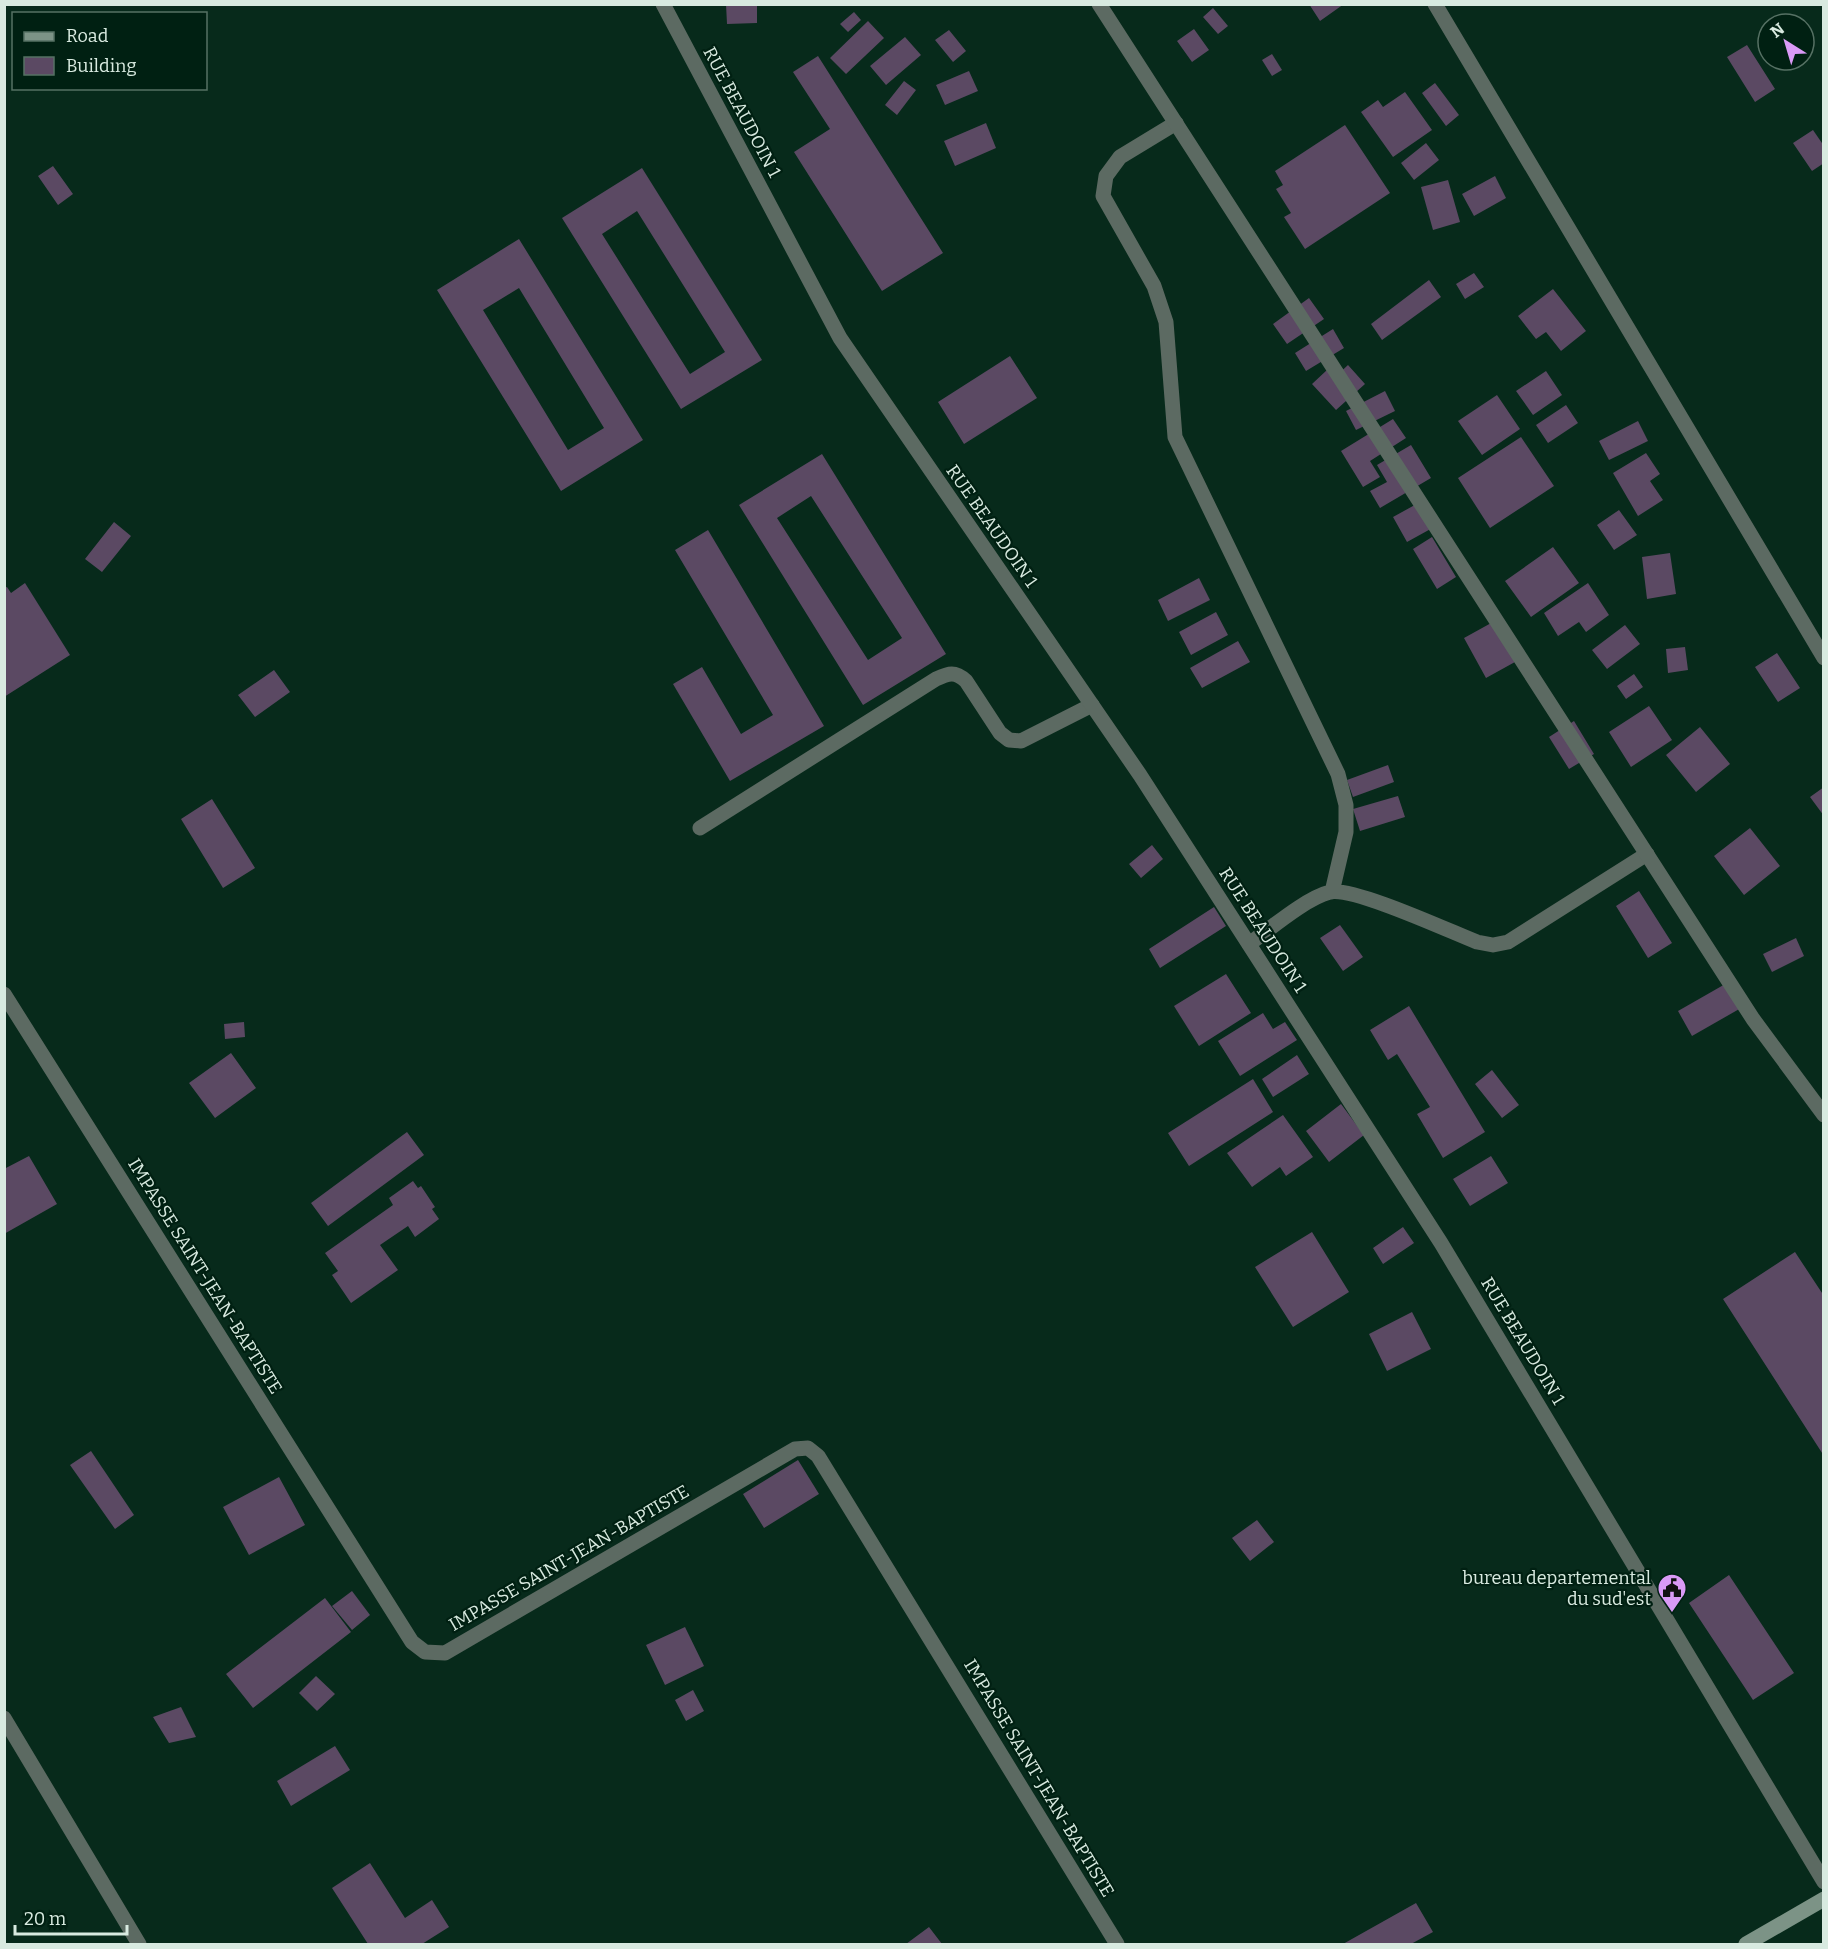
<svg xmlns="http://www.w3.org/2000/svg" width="1828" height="1949" font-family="Bitter,serif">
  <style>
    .building { fill: #5b4963; fill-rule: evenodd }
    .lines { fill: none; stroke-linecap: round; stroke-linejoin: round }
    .service { stroke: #5c6a62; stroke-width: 15 }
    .minor { stroke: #5c6a62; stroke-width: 15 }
    .secondary { stroke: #7c9386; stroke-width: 15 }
    .labels { text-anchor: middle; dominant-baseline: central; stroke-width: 4.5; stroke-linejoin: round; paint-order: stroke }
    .street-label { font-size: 18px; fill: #d8eae0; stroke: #002012 }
    .poi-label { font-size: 18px; fill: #d8eae0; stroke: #002012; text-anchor: end }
  </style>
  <rect width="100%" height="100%" fill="#072a1b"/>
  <path class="building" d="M726,4h31v19l-30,1z
    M1309,4h35l-24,17z
    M1213,8l15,18 -10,8 -15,-17z
    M854,12l7,8 -13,12 -8,-8z
    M868,21l16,17 -38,36 -16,-16z
    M1194,29l15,21 -17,12 -15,-21z
    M949,30l17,21 -13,11 -18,-22z
    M905,37l16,18 -35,30 -16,-19z
    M1747,45l28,44 -20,13 -28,-45z
    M1272,54l10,16 -10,6 -10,-16z
    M818,56l125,197 -61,38 -88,-139 36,-23 -37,-57z
    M969,71l9,20 -33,14 -9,-20z
    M904,81l12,9 -19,25 -12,-10z
    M1435,83l24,32 -13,11 -24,-33z
    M1405,92l27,38 -39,27 -32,-45 17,-12 5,7z
    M986,123l10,25 -41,18 -11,-25z
    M1345,125l45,68 -85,56 -21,-32 7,-4 -15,-24 7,-4 -8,-14z
    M1813,130l11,16v17l-12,8 -19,-28z
    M1426,143l13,17 -25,20 -13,-17z
    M53,166l20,28 -15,11 -20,-29z
    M642,168l120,192 -81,49 -119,-191zM637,211l88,141 -35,22 -88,-140z
    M1495,176l11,22 -32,18 -12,-22z
    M1448,180l12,42 -27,8 -12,-43z
    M519,239l124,201 -82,51 -124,-201zM519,288l85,140 -36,22 -85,-140z
    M1474,273l10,14 -19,12 -9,-15z
    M1429,280l12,17 -59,43 -11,-16z
    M1553,289l33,42 -25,20 -15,-19 -10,7 -18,-23z
    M1309,298l15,21 -37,25 -14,-20z
    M1333,329l11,19 -38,23 -11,-18z
    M1010,356l27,42 -73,46 -26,-42z
    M1348,365l17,19 -29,26 -24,-26 15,-14 7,8z
    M1546,371l16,24 -29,20 -17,-24z
    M1385,391l10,20 -39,19 -10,-19z
    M1497,395l23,34 -38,26 -24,-34z
    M1566,405l12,18 -30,20 -12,-18z
    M1393,419l13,19 -36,23 10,16 -17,10 -22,-36z
    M1638,421l10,20 -39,19 -10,-19z
    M1521,437l33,49 -64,42 -32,-50z
    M1411,445l20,33 -51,30 -10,-17 17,-9 -10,-17z
    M1646,453l14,21 -10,7 13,19 -25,16 -25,-43z
    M822,454l124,200 -83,51 -124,-200zM811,496l91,142 -34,22 -91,-142z
    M1422,501l14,25 -29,16 -14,-25z
    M1619,510l18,25 -23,15 -17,-25z
    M114,522l17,14 -29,36 -17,-13z
    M708,530l116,196 -94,55 -57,-97 29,-17 39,67 32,-19 -98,-165z
    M1432,537l24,40 -19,12 -24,-40z
    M1553,547l26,36 -48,34 -26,-36z
    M1670,553l6,41 -29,5 -5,-42z
    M1199,578l11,22 -42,21 -10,-21z
    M25,583l45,72 -66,42v-109l3,-1 4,6z
    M1588,583l21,32 -23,17 -7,-10 -21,14 -14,-23z
    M1216,612l12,23 -37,20 -12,-23z
    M1502,617l22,40 -38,21 -22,-40z
    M1625,625l15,19 -33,25 -15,-19z
    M1238,641l12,21 -48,26 -12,-20z
    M1685,647l3,23 -20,3 -2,-24z
    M1777,653l23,35 -22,14 -23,-35z
    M274,670l16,22 -35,25 -17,-22z
    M1634,674l9,13 -17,12 -9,-13z
    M1649,706l23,34 -41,27 -22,-35z
    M1574,721l20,33 -25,15 -20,-32z
    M1700,727l30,37 -34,28 -30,-37z
    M1388,765l6,17 -41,15 -6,-17z
    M1824,787v29l-14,-19z
    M1398,796l7,21 -45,14 -7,-22z
    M212,799l43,69 -32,20 -42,-69z
    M1750,828l30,38 -36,29 -30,-39z
    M1152,845l11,14 -22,19 -12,-14z
    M1639,891l33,52 -24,15 -32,-52z
    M1214,907l12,19 -66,42 -11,-19z
    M1340,925l23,32 -20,14 -23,-33z
    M1796,938l8,18 -32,16 -9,-18z
    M1226,974l25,39 -52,33 -25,-40z
    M1727,983l14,25 -49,28 -14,-25z
    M1409,1006l76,126 -42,26 -26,-44 13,-7 -33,-53 -9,6 -18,-30z
    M1263,1013l10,16 12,-7 12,18 -57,36 -22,-35z
    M244,1022l1,15 -20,2 -1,-15z
    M231,1053l25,35 -41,30 -26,-35z
    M1297,1055l12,19 -36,23 -11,-18z
    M1492,1070l27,35 -17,13 -27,-34z
    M1253,1079l20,33 -84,54 -21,-33z
    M1341,1104l23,31 -35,27 -23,-31z
    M1283,1115l30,42 -27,19 -6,-9 -28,20 -25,-34z
    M407,1132l17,23 -96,71 -17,-23z
    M29,1156l28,48 -53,30v-65z
    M1491,1156l17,27 -38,23 -17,-27z
    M413,1181l5,7 3,-2 14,21 -3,2 7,10 -24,18 -7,-11 -28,19 18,25 -47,33 -19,-28 6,-4 -13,-18 68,-48 -4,-7z
    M1403,1227l11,16 -31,21 -10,-16z
    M1312,1232l37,60 -56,35 -38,-60z
    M1795,1252l29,44v160l-101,-157z
    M1412,1312l19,37 -44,22 -18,-37z
    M91,1451l43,64 -19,14 -45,-64z
    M798,1460l21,34 -55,34 -21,-34z
    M279,1477l26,48 -56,30 -26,-48z
    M1257,1520l17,22 -24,19 -18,-23z
    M1729,1575l65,98 -41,27 -64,-97z
    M352,1591l18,24 -18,15 -20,-24z
    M325,1598l26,34 -98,76 -27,-34z
    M685,1627l19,39 -39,19 -19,-40z
    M316,1676l19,18 -18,17 -18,-18z
    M693,1690l11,21 -18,10 -11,-21z
    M181,1707l15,30 -27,6 -16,-26z
    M335,1746l15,24 -59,36 -14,-25z
    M370,1863l35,55 27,-18 17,27 -27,17h-54l-36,-56z
    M1416,1903l17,29 -22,12h-68z
    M929,1927l13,17h-36z"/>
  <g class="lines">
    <path class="service" d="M1176,123l-56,34 -14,19 -3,20 51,90 12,36 9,115 163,337 8,31v27l-14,60
      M700,828l236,-149c13,-6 19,-8 30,2l34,52 9,7 12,1 71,-36
      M1249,944c21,-15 57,-46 81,-52 24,-5 119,39 147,50l16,3 15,-3 139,-88"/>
    <path class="minor" d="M663,4l177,334 300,437 301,468 383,639
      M1099,4l654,1015 71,96
      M1435,4l389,654
      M4,994l408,648 13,10 20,1 350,-204 13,-1 10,8 299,488
      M4,1718l135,226"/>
    <path class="secondary" d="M1746,1944l78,-45"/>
  </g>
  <defs>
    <g id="civic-pin" transform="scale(1.5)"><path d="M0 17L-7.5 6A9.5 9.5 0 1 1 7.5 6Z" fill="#da9af6" stroke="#002012"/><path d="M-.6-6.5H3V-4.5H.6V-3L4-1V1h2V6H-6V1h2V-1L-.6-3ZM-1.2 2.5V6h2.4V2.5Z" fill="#111"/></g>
  </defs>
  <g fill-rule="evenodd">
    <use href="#civic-pin" x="1672" y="1588"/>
  </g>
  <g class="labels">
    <g class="street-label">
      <text transform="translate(742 112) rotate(62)">RUE BEAUDOIN 1</text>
      <text transform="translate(992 526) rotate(55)">RUE BEAUDOIN 1</text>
      <text transform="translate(1263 930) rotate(57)">RUE BEAUDOIN 1</text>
      <text transform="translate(205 1276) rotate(58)">IMPASSE SAINT-JEAN-BAPTISTE</text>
      <text transform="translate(1523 1341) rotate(59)">RUE BEAUDOIN 1</text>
      <text transform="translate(569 1558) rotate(-30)">IMPASSE SAINT-JEAN-BAPTISTE</text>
      <text transform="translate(1039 1778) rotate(59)">IMPASSE SAINT-JEAN-BAPTISTE</text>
    </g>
    <g class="poi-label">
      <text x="1651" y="1578">bureau departemental<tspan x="1651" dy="21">du sud'est</tspan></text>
    </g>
  </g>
  <rect width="1828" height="1949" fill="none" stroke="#d8eae0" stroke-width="12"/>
  <rect x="12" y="12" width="195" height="78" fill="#002012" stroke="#567164" stroke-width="1.5"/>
  <rect x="24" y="32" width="30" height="9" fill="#7c9386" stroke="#567164" stroke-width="1.5"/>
  <text x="66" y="42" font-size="18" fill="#d8eae0">Road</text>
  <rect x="24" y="57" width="30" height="18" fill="#5b4963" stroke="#567164" stroke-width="1.5"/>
  <text x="66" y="72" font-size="18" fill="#d8eae0">Building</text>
  <g transform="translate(1786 42) rotate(323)"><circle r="28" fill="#002012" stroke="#567164" stroke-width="1.5"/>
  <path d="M0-4.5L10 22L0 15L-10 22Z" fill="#da9af6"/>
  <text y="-9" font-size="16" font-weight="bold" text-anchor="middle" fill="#d8eae0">N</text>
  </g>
  <path d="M15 1925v9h112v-9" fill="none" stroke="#d8eae0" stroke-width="3"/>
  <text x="24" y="1925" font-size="18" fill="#d8eae0" stroke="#002012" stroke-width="4.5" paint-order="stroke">20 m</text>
</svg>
